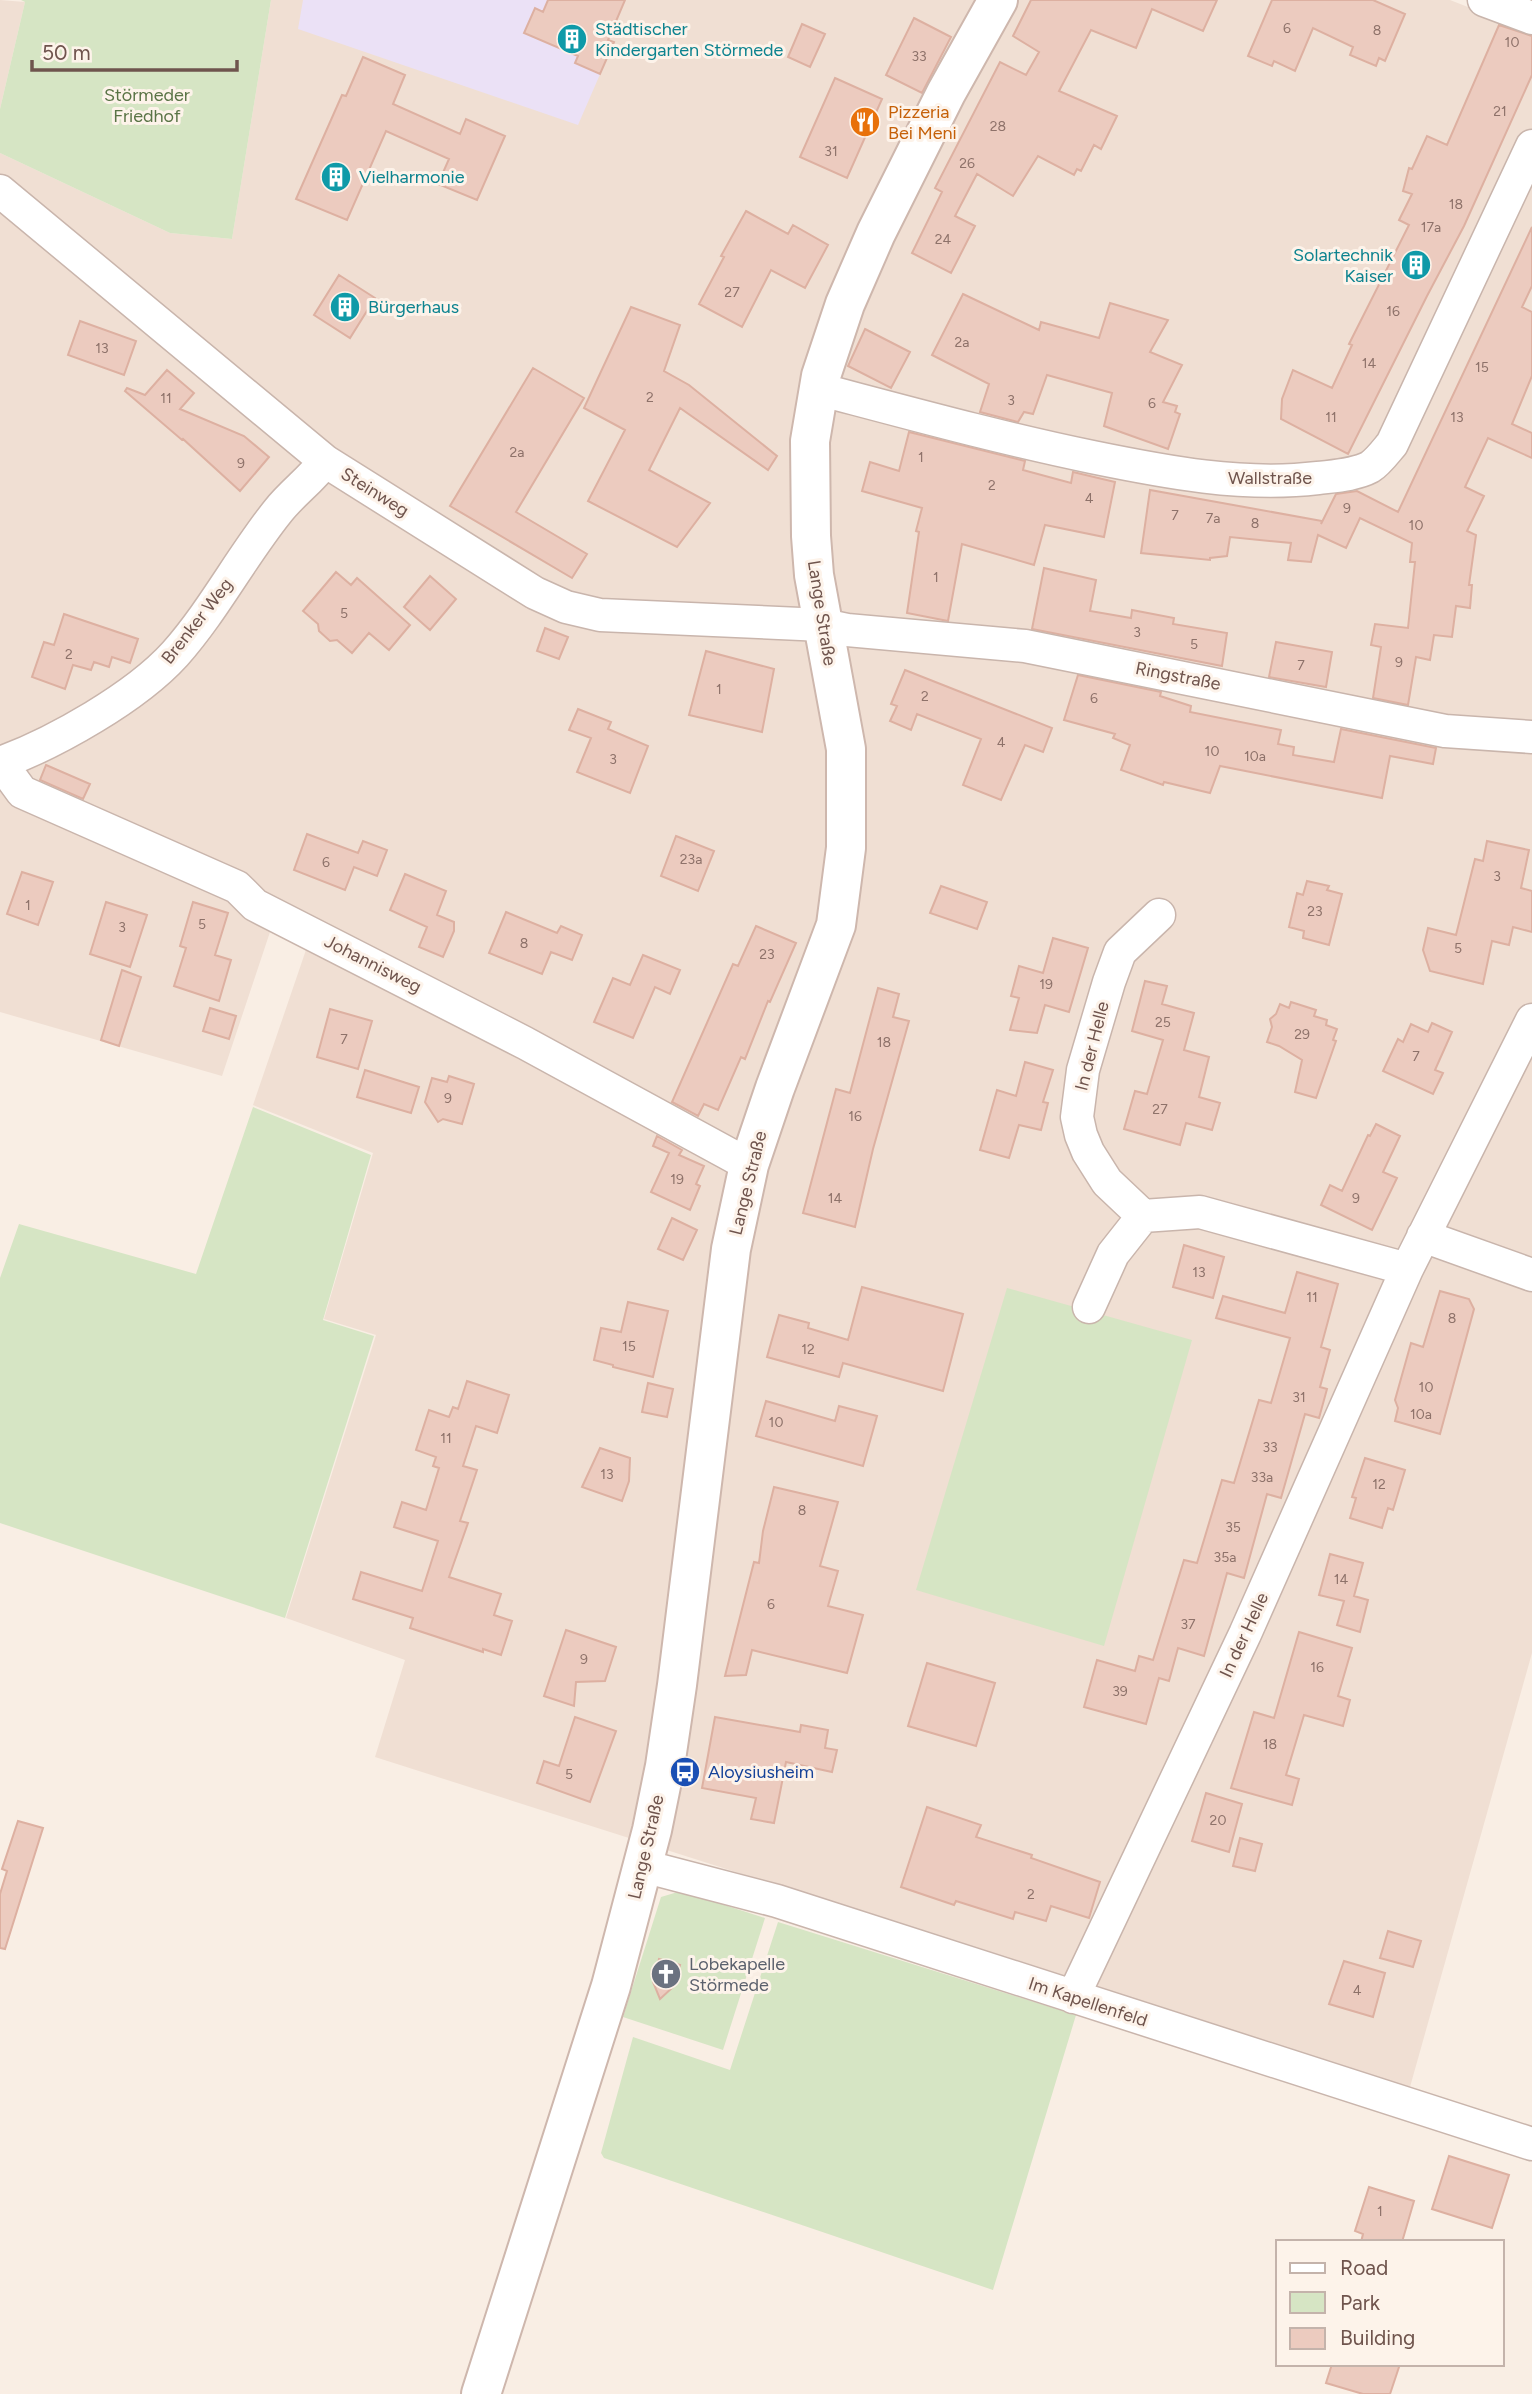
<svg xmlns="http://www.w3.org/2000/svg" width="1532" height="2394" font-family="Figtree,sans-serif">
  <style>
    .residential { fill: #f0dfd3 }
    .education { fill: #ebe1f6 }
    .green { fill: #d6e5c4 }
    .building { fill: #eccbbf; stroke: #ddb0a1; stroke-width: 2 }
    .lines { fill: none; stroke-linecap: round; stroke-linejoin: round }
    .street-casing { stroke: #c9b5ac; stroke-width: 35 }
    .secondary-casing { stroke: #ceb7ad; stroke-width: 42 }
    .street { stroke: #fff; stroke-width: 32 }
    .secondary { stroke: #fff; stroke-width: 38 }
    .labels { text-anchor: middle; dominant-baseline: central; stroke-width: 6; stroke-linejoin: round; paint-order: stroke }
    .number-label { font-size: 14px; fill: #8e726a }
    .culture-label { font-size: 18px; fill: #0d838f; stroke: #fdf3ea; text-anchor: start }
    .park-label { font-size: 18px; fill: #5a7446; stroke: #fdf3ea }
    .food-label { font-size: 18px; fill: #c56008; stroke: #fdf3ea; text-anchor: start }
    .street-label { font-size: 18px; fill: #6f544d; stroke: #fdf3ea }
    .transit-label { font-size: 18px; fill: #164399; stroke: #fdf3ea; text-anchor: start }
    .worship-label { font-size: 18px; fill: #5b616d; stroke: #fdf3ea; text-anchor: start }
  </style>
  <rect width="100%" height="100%" fill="#f9eee4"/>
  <path class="residential" d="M0,0l25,2 -25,107z
    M271,0h1179l82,32v1621l-122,434 -1035,-330 30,-97 -119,-42 90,-283 -52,-16 49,-166 -120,-48 55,-161 -37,-15 -49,147 -222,-64v-859l170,80 62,6z"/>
  <path class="education" d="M303,0h322l-26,36 15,6 -36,83 -280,-96z"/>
  <path class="green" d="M21,0h250l-39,239 -62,-6 -170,-80v-44l25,-107z
    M253,1107l118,48 -48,165 51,16 -89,282 -285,-95v-245l19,-54 177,50z
    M1007,1288l185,52 -88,306 -188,-56z
    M681,1891l84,27 -42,132 -100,-33 38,-120z
    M778,1922l298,93 -83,275 -389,-132 -3,-5 32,-116 97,33z"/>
  <path class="building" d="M548,0h77l-17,40 6,2 -14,32 -25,-11 3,-7 -54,-23 11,-25 8,4z
    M1031,0h186l-14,31 -51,-22 -16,39 -45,-18 -32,61 58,25 -16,33 -7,-4 -13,26 -4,-2 -3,6 -36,-19 -25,40 -36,-22 -22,42 20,10 -24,47 -39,-20 30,-61 -7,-4 65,-126 26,13 13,-23 -26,-16z
    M1272,0h101l32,14 -20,47 -6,-3 -3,8 -26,-11 3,-8 -40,-19 -18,43 -21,-10 -2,5 -24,-10z
    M914,18l37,19 -29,56 -36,-18z
    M802,24l23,10 -15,33 -22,-10z
    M1499,25l33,11v39l-68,151 -37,70 -79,158 -67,-35 1,-20 11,-29 39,18 20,-43 -3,-1 60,-119 -10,-5 13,-26 -9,-3 6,-23 3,1 15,-33 20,9z
    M363,57l42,18 -12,29 67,30 6,-15 39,17 -28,64 -39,-16 11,-25 -63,-28 -39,89 -51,-21 46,-104 4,1z
    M835,78l47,21 -35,79 -47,-21z
    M746,211l42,23 5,-9 35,20 -23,43 -34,-18 -29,57 -43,-23 25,-47 -3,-1z
    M1532,227v59l-10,21 10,5v64l-20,48 20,9v25l-44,-20 -23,49 19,9 -17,35 9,4 -7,50h3l-2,23 -14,-2 -4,31 -18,-2 -4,25 -14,-3 -8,48 -35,-7 8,-51 -10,-2 4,-21 33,4 7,-66h-5l2,-19 -52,-25 -14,30 -28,-13 -7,27 -23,-2 3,-17 -61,-6 -3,19 -17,2v2l-69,-7 9,-63 172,31 -1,3 15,-30 21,-3 41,21z
    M339,275l36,23 -25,40 -36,-23z
    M963,294l76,36 2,-8 58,16 11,-35 58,17 -18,32 32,13 -19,37 14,4 -2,6 5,2 -12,35 -64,-23 8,-33 -65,-18 -14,39 -9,-2 -6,10 -38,-10 9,-28 -57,-29z
    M631,307l49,18 -16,46 25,14 88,71 -9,14 -88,-62 -31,62 61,33 -33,44 -89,-46 37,-71 -41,-22z
    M80,321l56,20 -12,34 -56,-20z
    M865,329l45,23 -19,36 -43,-22z
    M533,368l51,30 -68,114 71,42 -15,24 -122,-72z
    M167,370l27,23 -14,16 64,27 25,21 -29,34 -57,-52 -1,1 -57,-49 2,-3 18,7z
    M909,432l116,29 -2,9 48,13 2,-11 42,10 -11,55 -59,-12 -11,40 -72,-21 -14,77 -41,-8 12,-81 -3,-1 6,-23 -60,-17 8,-29 29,9z
    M1044,568l52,12 -6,31 41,7 1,-8 42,8 -1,6 54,9 -5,33 -190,-37z
    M336,572l15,13 6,-7 53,47 -21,25 -20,-17 -17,20 -15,-13 -7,1 -11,-10 -1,-7 -15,-13z
    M430,576l26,23 -26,31 -26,-23z
    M64,614l74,25 -8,24 -18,-6 -3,10 -15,-5 -3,8 -18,-5 -8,24 -33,-12 12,-35 10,3z
    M545,628l23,9 -9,22 -22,-8z
    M1276,642l56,10 -6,35 -57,-10z
    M706,651l68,18 -12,63 -73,-17z
    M905,670l147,58 -9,24 -18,-7 -24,55 -38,-15 18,-46 -64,-25 -6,16 -21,-9 7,-15 -6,-2z
    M1078,675l83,17 -1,4 31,10 -1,6 91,18 -3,14 16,3 -1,8 41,7 7,-33 95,19 -3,16 -43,-8 -8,42 -162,-32 -10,27 -46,-11 -1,3 -42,-15 9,-25 -17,-7 2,-4 -51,-14z
    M578,709l33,13 -3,7 40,17 -18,47 -53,-21 14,-34 -22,-8z
    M46,765l44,19 -7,15 -43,-19z
    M307,834l51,19 5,-12 24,9 -10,26 -23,-9 -9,23 -51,-20z
    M676,836l38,15 -16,40 -37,-15z
    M1487,841l42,9 -8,38 11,3v41l-19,-5 -4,18 -17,-4 -9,43 -53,-13 -7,-21 5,-22 28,7 19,-76 8,2z
    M22,872l31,10 -15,43 -31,-11z
    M405,874l41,17 -9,24 17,7v9l-11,26 -24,-10 8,-20 -37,-17z
    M1307,881l22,5 -2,4 15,4 -13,51 -26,-7 1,-7 -15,-4 8,-34 6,2z
    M941,886l46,16 -10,27 -47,-16z
    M106,902l41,13 -17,52 -40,-13z
    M193,902l35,11 -13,42 16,5 -12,41 -45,-15 12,-38 -6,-2z
    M506,912l51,21 4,-7 21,9 -10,25 -21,-8 -9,22 -53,-21z
    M756,926l40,17 -26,59 -2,-1 -23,58 -4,-2 -23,53 -14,-6 -6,12 -26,-14 61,-138 5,2z
    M1053,938l35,10 -19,64 -24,-7 -8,28 -27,-3 9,-32 -8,-2 8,-30 24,7z
    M643,955l37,15 -10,24 -15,-7 -22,51 -39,-16 19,-44 17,7z
    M122,970l19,7 -22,69 -18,-6z
    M1145,981l22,5 -5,18 32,9 -10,37 25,7 -10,40 21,6 -8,27 -26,-7 -6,22 -56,-16 11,-38 12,3 16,-54 -31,-9z
    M878,988l21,6 -6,23 16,4 -36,128 -18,78 -52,-14 33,-124 14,4z
    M1291,1002l25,8 -2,6 13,4 -1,5 11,4 -4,11 3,1 -20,57 -21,-6 7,-32 -23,-14 -12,-4 5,-15 -2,-8 6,-5 4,-10 9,4z
    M210,1008l26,8 -7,23 -26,-8z
    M330,1009l42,12 -14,48 -41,-12z
    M1432,1023l20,9 -17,38 8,3 -10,21 -50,-23 15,-32 5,3 8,-18 17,8z
    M1025,1062l28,8 -10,32 5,1 -7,27 -22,-5 -10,33 -29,-8 17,-60 19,6z
    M365,1070l54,17 -8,26 -54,-16z
    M449,1076l25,8 -12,40 -19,-5 -5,3 -13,-20 7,-24 15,4z
    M1376,1124l24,12 -17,36 14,6 -25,52 -51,-25 9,-20 12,6 26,-56 2,1z
    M657,1136l25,14 -3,5 25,11 -8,18 4,2 -10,24 -39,-18 18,-39 -16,-7z
    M672,1218l25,12 -14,30 -25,-11z
    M1184,1245l40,12 -11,41 -40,-11z
    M1297,1272l41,12 -17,63 9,3 -10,37 7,2 -8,29 -14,-4 -24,84 -14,-4 -23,84 -17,-5 -23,83 -26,-8 -9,33 -10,-3 -13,46 -62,-17 13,-47 38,11 4,-15 14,4 31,-100 13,3 25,-83 12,3 25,-83 12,3 19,-65 -74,-20 7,-22 62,17z
    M862,1287l101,27 -20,77 -100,-28 -4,14 -72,-20 12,-42 30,8 -1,5 40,12z
    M1440,1291l29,8 5,10 -34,125 -45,-13 3,-13 -3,-8 16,-57 12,4z
    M628,1302l40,9 -15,66 -40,-10v-2l-19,-5 7,-32 20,4z
    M467,1381l42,14 -12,38 -21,-7 -13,40 14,4 -17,51 8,2 -19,54 52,17 -7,21 18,6 -11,34 -18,-6v3l-73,-24 3,-10 -60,-19 8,-27 61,19 16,-50 -44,-14 8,-25 24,8 13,-42 -6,-2 3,-9 -20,-7 13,-40 20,7 4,-10 5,2z
    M648,1383l25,6 -6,28 -25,-5z
    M766,1401l69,20 4,-15 38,10 -14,50 -107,-30z
    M600,1448l30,10 -1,23 -7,20 -40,-14z
    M1365,1458l40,12 -12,40 -5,-2 -6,20 -32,-10 6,-20 -4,-1z
    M774,1487l64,15 -18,64 18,5 -10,35 35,9 -16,58 -95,-23 -6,25 -21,1 29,-114 5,1 4,-32z
    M1330,1554l33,9 -9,33 14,4 -8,32 -23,-7 7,-24 -25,-6z
    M566,1630l50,17 -11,34 -29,1 -2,24 -30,-10z
    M1299,1632l53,16 -14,48 12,4 -7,26 -39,-11 -18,60 13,4 -7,26 -61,-17 23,-76 20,6z
    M927,1663l68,20 -19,63 -68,-20z
    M575,1717l41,14 -26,71 -53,-19 7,-22 15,5z
    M715,1717l85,15 1,-7 27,5 -3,18 12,2 -5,22 -46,-10 -12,61 -23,-4 5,-21 -54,-10z
    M1206,1793l36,11 -13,48 -37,-11z
    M927,1807l54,18 -5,12 56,18 -1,3 69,24 -11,36 -38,-12 -5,15 -31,-9 -2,7 -57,-18 -2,4 -53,-18z
    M18,1821l25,7 -38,121 -5,-1v-54l7,-23 -5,-2z
    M1240,1838l22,6 -7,27 -22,-5z
    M1388,1931l33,10 -8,26 -33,-9z
    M659,1959l21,6 -7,22 -13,12 -7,-17z
    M1344,1961l41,12 -12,44 -44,-13z
    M1449,2156l60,19 -17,53 -60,-19z
    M1369,2187l45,14 -12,41h-41l2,-8 -8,-3z
    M1332,2364h68l-10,30h-27l-37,-11z"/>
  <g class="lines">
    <g class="street-casing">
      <path id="street" d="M1484,0l48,18
        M0,191l325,270 210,132 31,14 34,8 223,10 24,5 178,16 420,85 87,6
        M818,389c91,24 182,49 274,68 73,15 151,30 226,21 16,-2 37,-3 52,-11 8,-5 16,-16 22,-23l140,-298
        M7,761l4,16 11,15 215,95 18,18 270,138 224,122
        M0,763c55,-20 136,-66 175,-109 39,-44 66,-97 103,-143 14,-18 33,-31 47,-50
        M1143,1216l-36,-34 -19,-30 -7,-17 -4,-18 6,-47 26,-88 11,-30 39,-37
        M1423,1236l109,39
        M1089,1307l24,-53 30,-38 57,-4 207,57
        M643,1866l134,35 755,243
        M1073,1997l172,-363 162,-365 125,-249"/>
    </g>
    <g class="secondary-casing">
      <path id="secondary" d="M481,2394l130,-408 41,-156 13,-64 12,-81 54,-436 18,-84 26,-77 61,-163 10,-77v-99l-32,-174 -3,-39 -1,-95 11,-65 24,-72 31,-71 70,-140 52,-93"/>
    </g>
    <use href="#street" class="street"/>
    <use href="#secondary" class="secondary"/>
  </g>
  <defs>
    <g id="building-disc" transform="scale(1.575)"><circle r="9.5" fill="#0f9aa8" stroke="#fdf3ea"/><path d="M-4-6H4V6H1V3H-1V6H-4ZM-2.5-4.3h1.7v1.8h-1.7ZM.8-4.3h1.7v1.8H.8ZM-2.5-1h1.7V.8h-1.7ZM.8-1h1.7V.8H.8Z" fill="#fff"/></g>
    <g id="restaurant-disc" transform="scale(1.575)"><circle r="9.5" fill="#e8710a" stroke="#fdf3ea"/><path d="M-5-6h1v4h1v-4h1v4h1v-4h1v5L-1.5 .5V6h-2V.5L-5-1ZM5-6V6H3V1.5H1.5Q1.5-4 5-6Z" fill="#fff"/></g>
    <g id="bus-disc" transform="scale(1.575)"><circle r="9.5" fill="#1a4fb4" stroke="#fdf3ea"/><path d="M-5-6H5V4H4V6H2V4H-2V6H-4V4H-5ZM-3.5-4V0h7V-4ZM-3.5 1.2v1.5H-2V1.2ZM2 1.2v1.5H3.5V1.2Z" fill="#fff"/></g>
    <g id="church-disc" transform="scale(1.575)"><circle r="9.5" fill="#6b7280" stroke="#fdf3ea"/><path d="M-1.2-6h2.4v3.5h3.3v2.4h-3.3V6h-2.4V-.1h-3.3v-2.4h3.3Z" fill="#fff"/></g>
  </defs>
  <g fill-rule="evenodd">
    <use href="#building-disc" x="572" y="39"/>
    <use href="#restaurant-disc" x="865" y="122"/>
    <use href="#building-disc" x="336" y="177"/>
    <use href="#building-disc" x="1416" y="265"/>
    <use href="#building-disc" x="345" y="307"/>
    <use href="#bus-disc" x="685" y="1772"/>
    <use href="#church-disc" x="666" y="1974"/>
  </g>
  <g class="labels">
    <g class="number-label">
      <text x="1287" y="28">6</text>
      <text x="1377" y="30">8</text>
      <text x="1512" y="42">10</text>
      <text x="919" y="56">33</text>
      <text x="1500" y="111">21</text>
      <text x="998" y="126">28</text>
      <text x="831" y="151">31</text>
      <text x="967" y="163">26</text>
      <text x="1456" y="204">18</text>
      <text x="1431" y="227">17a</text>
      <text x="943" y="239">24</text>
      <text x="732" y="292">27</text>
      <text x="1393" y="311">16</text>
      <text x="962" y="342">2a</text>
      <text x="102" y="348">13</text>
      <text x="1369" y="363">14</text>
      <text x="1482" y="367">15</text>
      <text x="650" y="397">2</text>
      <text x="166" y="398">11</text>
      <text x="1011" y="400">3</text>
      <text x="1152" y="403">6</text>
      <text x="1331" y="417">11</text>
      <text x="1457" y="417">13</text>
      <text x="517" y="452">2a</text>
      <text x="921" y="457">1</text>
      <text x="241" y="463">9</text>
      <text x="992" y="485">2</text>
      <text x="1089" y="498">4</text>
      <text x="1347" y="508">9</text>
      <text x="1175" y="515">7</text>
      <text x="1213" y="518">7a</text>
      <text x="1255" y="523">8</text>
      <text x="1416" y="525">10</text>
      <text x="936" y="577">1</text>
      <text x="344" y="613">5</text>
      <text x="1137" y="632">3</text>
      <text x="1194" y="644">5</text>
      <text x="69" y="654">2</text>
      <text x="1399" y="662">9</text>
      <text x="1301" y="665">7</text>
      <text x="719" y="689">1</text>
      <text x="925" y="696">2</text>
      <text x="1094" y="698">6</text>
      <text x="1001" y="742">4</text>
      <text x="1212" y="751">10</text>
      <text x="1255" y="756">10a</text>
      <text x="613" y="759">3</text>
      <text x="691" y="859">23a</text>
      <text x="326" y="862">6</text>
      <text x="1497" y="876">3</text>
      <text x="28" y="905">1</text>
      <text x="1315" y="911">23</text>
      <text x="202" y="924">5</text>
      <text x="122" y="927">3</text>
      <text x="524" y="943">8</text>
      <text x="1458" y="948">5</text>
      <text x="767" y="954">23</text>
      <text x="1046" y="984">19</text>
      <text x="1163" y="1022">25</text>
      <text x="1302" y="1034">29</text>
      <text x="344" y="1039">7</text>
      <text x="884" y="1042">18</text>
      <text x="1416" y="1056">7</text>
      <text x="448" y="1098">9</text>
      <text x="1160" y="1109">27</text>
      <text x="855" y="1116">16</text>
      <text x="677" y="1179">19</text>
      <text x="835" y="1198">14</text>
      <text x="1356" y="1198">9</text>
      <text x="1199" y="1272">13</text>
      <text x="1312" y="1297">11</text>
      <text x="1452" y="1318">8</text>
      <text x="629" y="1346">15</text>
      <text x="808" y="1349">12</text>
      <text x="1426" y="1387">10</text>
      <text x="1299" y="1397">31</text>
      <text x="1421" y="1414">10a</text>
      <text x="776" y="1422">10</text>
      <text x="446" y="1438">11</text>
      <text x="1270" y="1447">33</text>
      <text x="607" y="1474">13</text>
      <text x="1262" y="1477">33a</text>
      <text x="1379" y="1484">12</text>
      <text x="802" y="1510">8</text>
      <text x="1233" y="1527">35</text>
      <text x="1225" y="1557">35a</text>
      <text x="1341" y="1579">14</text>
      <text x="771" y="1604">6</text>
      <text x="1188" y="1624">37</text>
      <text x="584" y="1659">9</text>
      <text x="1317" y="1667">16</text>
      <text x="1120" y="1691">39</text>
      <text x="1270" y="1744">18</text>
      <text x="569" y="1774">5</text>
      <text x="1218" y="1820">20</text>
      <text x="1031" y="1894">2</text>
      <text x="1357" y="1990">4</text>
      <text x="1380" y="2211">1</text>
    </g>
    <g class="culture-label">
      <text x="595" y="29">Städtischer<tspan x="595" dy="21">Kindergarten Störmede</tspan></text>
      <text x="359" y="177">Vielharmonie</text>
      <text x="1393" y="255" text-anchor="end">Solartechnik<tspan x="1393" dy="21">Kaiser</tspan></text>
      <text x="368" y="307">Bürgerhaus</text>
    </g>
    <g class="park-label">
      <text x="147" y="95">Störmeder<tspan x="147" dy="21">Friedhof</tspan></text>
    </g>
    <g class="food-label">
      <text x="888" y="112">Pizzeria<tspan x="888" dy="21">Bei Meni</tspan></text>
    </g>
    <g class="street-label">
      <text x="1270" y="478">Wallstraße</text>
      <text transform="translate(375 492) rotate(32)">Steinweg</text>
      <text transform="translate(822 613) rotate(81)">Lange Straße</text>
      <text transform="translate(197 621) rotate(-52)">Brenker Weg</text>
      <text transform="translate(1178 676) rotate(11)">Ringstraße</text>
      <text transform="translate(373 964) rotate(27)">Johannisweg</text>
      <text transform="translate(1092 1046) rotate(-76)">In der Helle</text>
      <text transform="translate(748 1183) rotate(-76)">Lange Straße</text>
      <text transform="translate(1244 1635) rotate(-65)">In der Helle</text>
      <text transform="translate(646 1847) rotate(-77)">Lange Straße</text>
      <text transform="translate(1088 2002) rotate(18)">Im Kapellenfeld</text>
    </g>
    <g class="transit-label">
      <text x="708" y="1772">Aloysiusheim</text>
    </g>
    <g class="worship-label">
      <text x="689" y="1964">Lobekapelle<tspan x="689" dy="21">Störmede</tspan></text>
    </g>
  </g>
  <rect x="1276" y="2240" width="228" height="126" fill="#fdf3ea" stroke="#c4b3ab" stroke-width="2"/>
  <rect x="1290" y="2263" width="35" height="10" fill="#ffffff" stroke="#c4b3ab" stroke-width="2"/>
  <text x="1340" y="2275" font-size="21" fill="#6f544d">Road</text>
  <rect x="1290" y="2292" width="35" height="21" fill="#d6e5c4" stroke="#c4b3ab" stroke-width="2"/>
  <text x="1340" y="2310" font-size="21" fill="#6f544d">Park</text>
  <rect x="1290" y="2328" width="35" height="21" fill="#eccbbf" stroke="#c4b3ab" stroke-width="2"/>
  <text x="1340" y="2345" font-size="21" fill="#6f544d">Building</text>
  <path d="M32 60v10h205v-10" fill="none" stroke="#6f544d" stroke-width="3.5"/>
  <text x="42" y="60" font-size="21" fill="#6f544d" stroke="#fdf3ea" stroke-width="5" paint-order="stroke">50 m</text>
</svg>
